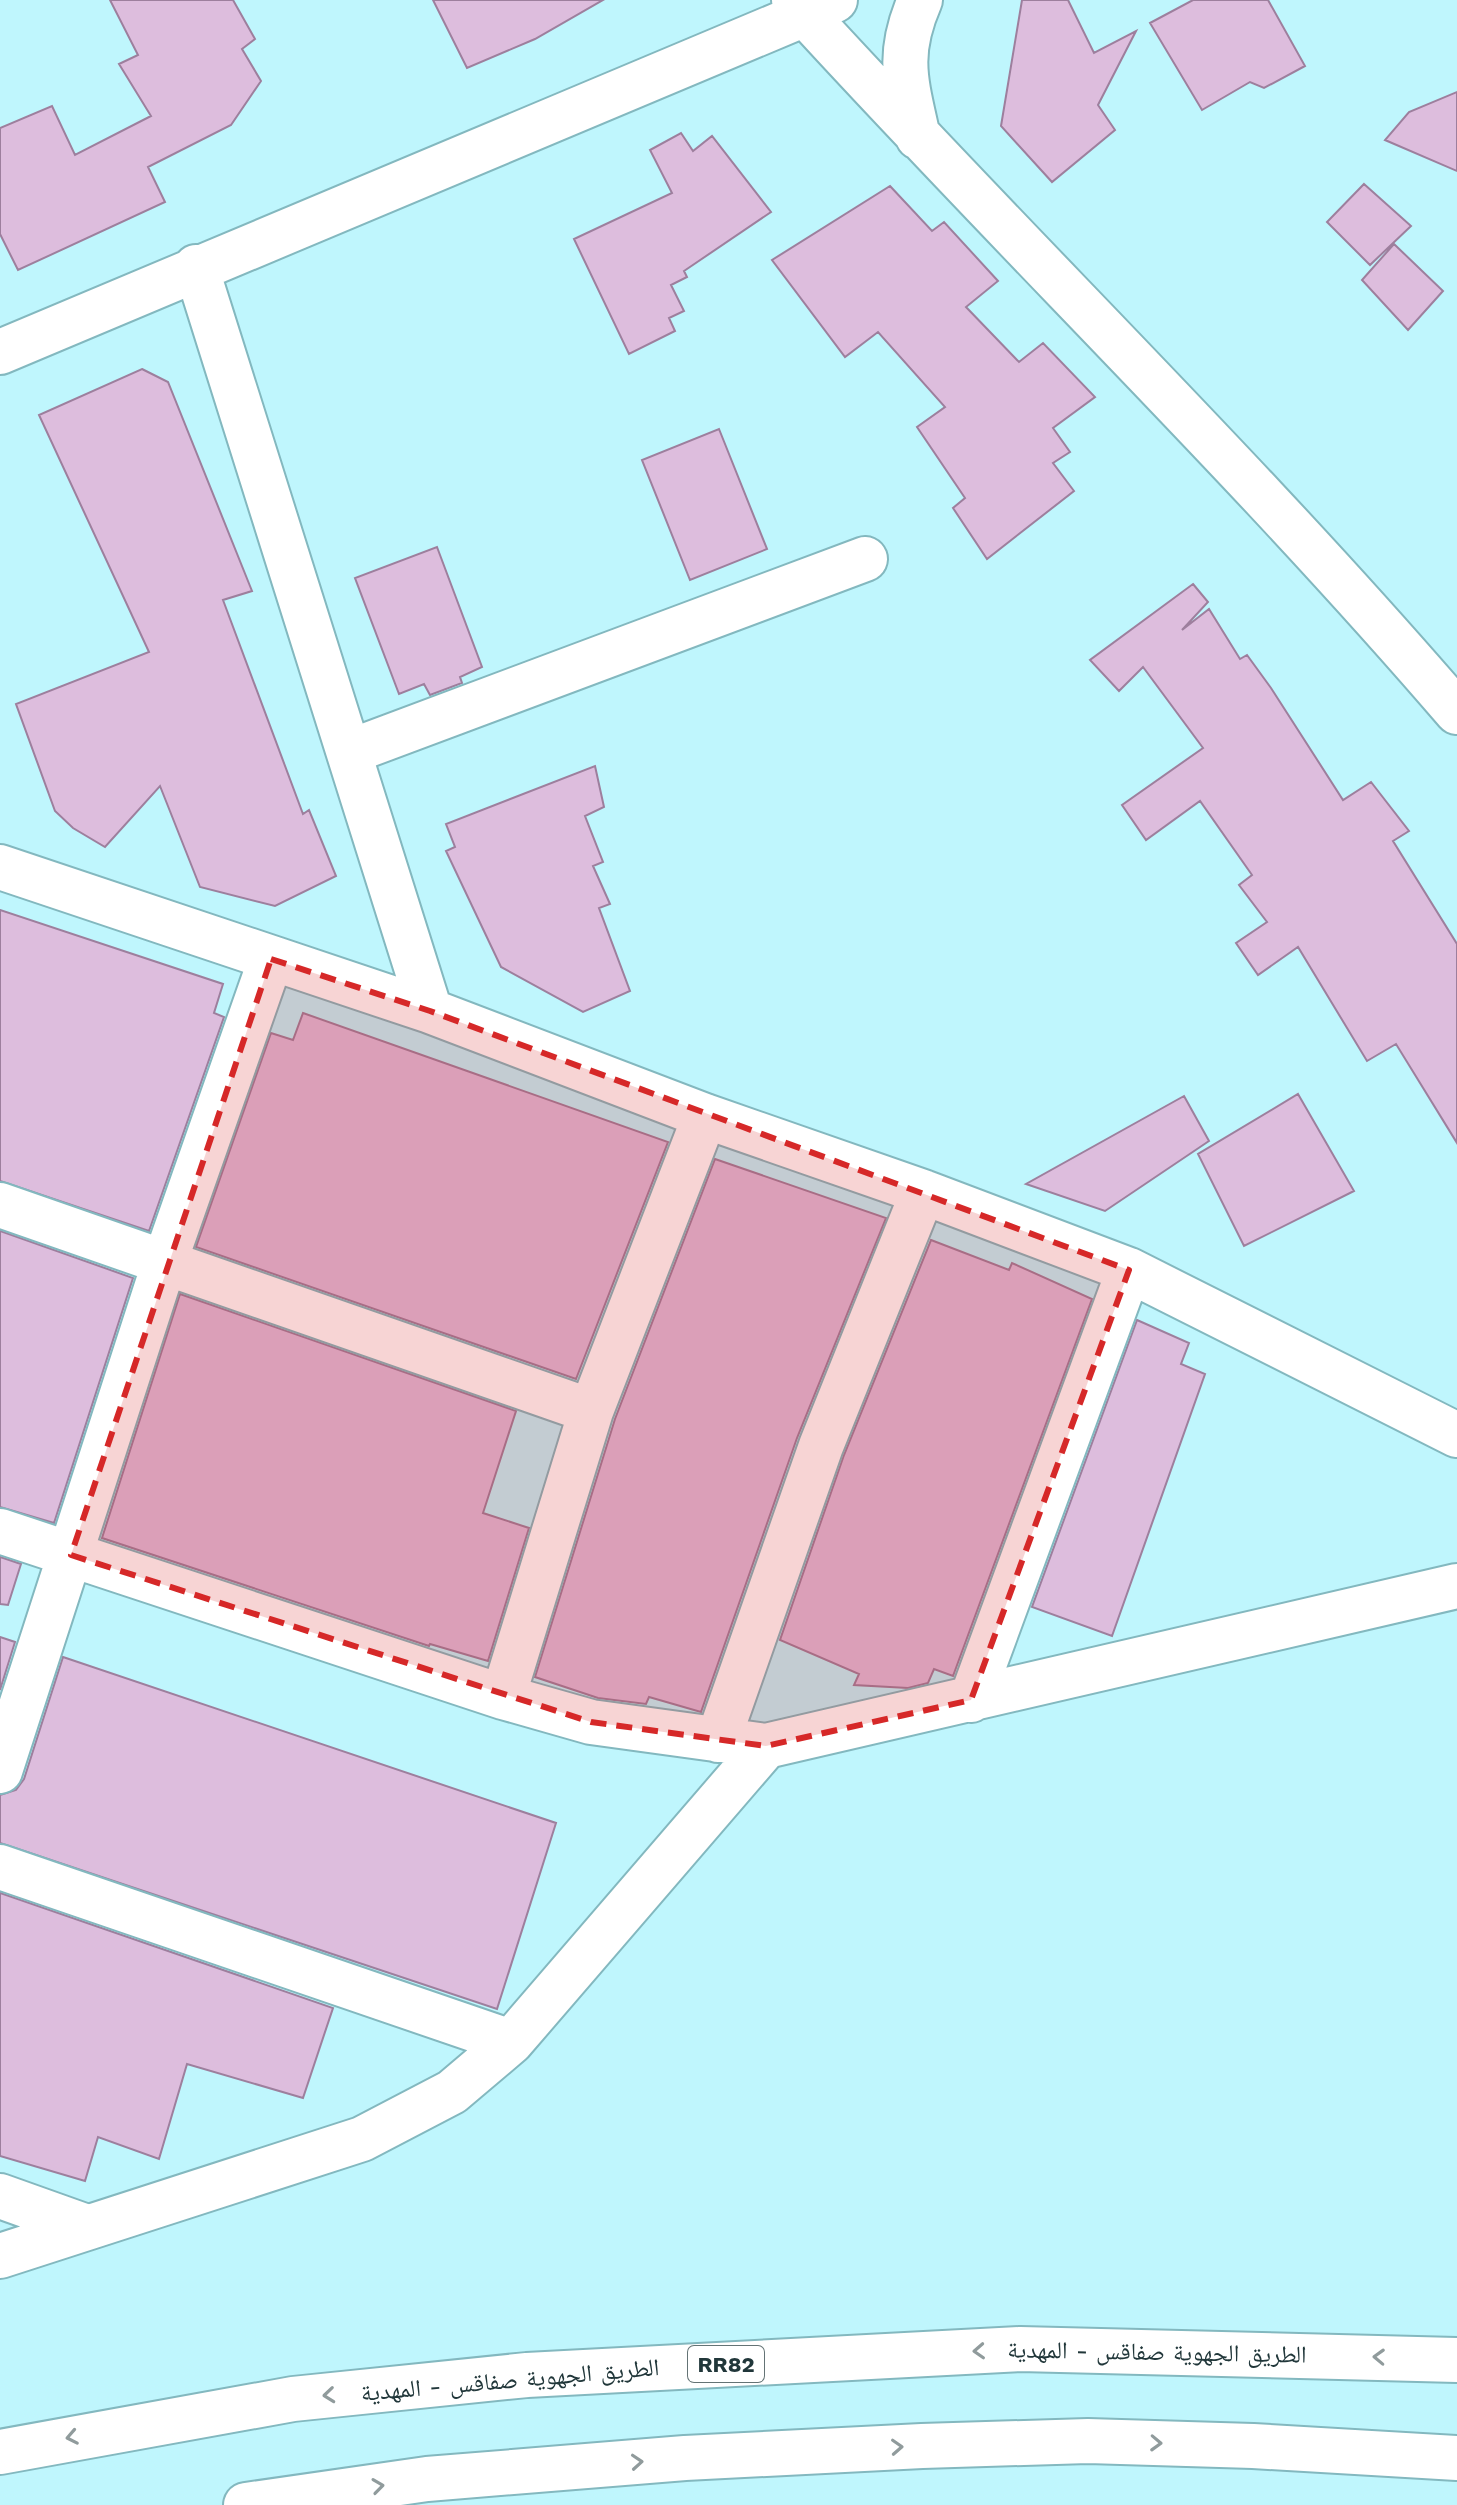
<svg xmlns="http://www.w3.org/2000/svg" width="1457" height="2505" font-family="'Work Sans','Noto Naskh Arabic',sans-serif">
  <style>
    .building { fill: #ddbddd; stroke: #9d7f9d; stroke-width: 2 }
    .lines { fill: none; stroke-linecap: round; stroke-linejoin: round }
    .minor-casing { stroke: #83b8bf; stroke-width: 48 }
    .secondary-casing { stroke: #83b8bf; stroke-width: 48 }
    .primary-casing { stroke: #83b8bf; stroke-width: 48 }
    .minor { stroke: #fff; stroke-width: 44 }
    .secondary { stroke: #fff; stroke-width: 44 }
    .primary { stroke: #fff; stroke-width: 44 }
    .oneway { stroke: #909b9c }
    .marked { fill: #d62828; fill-opacity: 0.2; stroke: #d62828; stroke-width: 6; stroke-dasharray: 16 10; stroke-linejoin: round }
    .labels { text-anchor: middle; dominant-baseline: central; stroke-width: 6; stroke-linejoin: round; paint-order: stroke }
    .shield { fill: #fff; stroke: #647375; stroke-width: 2 }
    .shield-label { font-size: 22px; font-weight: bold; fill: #21373a }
    .street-label { font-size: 24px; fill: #21373a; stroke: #fff }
  </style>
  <rect width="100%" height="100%" fill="#bff6fd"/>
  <path class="building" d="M110,0h123l22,39 -13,10 19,32 -30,44 -83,42 17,35 -147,68 -18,-36v-106l52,-22 23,49 76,-39 -32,-52 19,-9z
    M433,0h170l-68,39 -68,29z
    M1022,0h46l26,53 42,-22 -38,74 17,25 -63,52 -51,-56z
    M1193,0h75l37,66 -41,22 -14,-6 -48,28 -52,-87z
    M1457,92v79l-72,-31 24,-28z
    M681,133l12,18 19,-15 59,76 -87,59 3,6 -16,8 13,26 -15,7 6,13 -46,23 -55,-115 98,-46 -22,-43z
    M1364,184l47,42 -41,39 -43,-43z
    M890,186l42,45 12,-9 54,59 -32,26 53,55 24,-19 52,54 -42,31 17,24 -17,11 21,28 -87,68 -34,-51 12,-10 -48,-71 28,-20 -67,-75 -33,25 -73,-97z
    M1394,244l49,47 -35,39 -46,-50z
    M142,369l26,13 84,209 -29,9 80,214 6,-4 27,66 -61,30 -75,-19 -40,-101 -55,61 -32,-19 -18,-17 -39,-107 133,-52 -110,-237z
    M719,429l48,120 -77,31 -48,-120z
    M437,547l45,120 -22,10 2,6 -32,12 -6,-11 -25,10 -44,-116z
    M1193,584l15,18 -26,28 27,-21 31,50 7,-4 24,33 72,112 28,-18 38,49 -16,10 64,103v199l-61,-99 -29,17 -69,-114 -40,28 -22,-32 31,-21 -28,-37 13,-10 -52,-74 -54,39 -24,-35 81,-57 -60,-81 -24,24 -29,-31z
    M595,766l9,41 -19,9 18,46 -10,4 17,38 -11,4 31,83 -47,21 -82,-45 -55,-116 9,-4 -9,-23z
    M0,910l223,74 -9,29 10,4 -75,214 -149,-50z
    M303,1013l365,129 -92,237 -380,-132 75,-214 22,7z
    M1298,1094l56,97 -110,55 -46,-92z
    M1184,1096l25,45 -104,70 -79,-27z
    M715,1159l171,59 -89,220 -96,274 -52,-15 -3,7 -48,-6 -63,-21 80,-258z
    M0,1231l133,47 -79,245 -54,-16z
    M931,1240l78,30 3,-7 80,36 -139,377 -19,-7 -6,14 -20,5 -54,-3 5,-11 -79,-34 64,-185z
    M180,1294l336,117 -33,102 46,15 -41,133 -58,-17 -1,2 -327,-108z
    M1137,1320l52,23 -8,21 24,10 -93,262 -80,-29z
    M0,1557l21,7 -13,41 -8,-1z
    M0,1637l15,5 -15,48z
    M63,1657l493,166 -59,186 -497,-166v-48l16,-5 8,-11z
    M0,1893l333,115 -30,90 -116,-34 -28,95 -61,-22 -13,44 -85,-25z"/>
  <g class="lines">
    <g class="minor-casing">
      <path id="minor" d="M196,267l234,744
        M0,352l805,-338 -11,-14
        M349,752l516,-193
        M0,867l430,144 275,105 218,76 206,78 328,165
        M0,1205l591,206
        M0,1531l503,166 88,25 175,24 691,-160
        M503,1697l88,-286 114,-295
        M971,1700l158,-430
        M718,1740l103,-294 102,-254
        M0,1771l165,-510 106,-302
        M0,1867l511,175
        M0,2196l87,31
        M0,2256l362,-117 90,-47 59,-50 255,-296"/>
    </g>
    <g class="secondary-casing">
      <path id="secondary" d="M835,0l-30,14c215,235 444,456 652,698
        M918,137c-12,-55 -22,-82 2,-137"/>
    </g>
    <g class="primary-casing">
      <path id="primary" d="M0,2452l293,-53 234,-24 493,-26 437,11
        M246,2505l181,-26 258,-21 237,-12 166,-5 165,5 204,12"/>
    </g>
    <use href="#minor" class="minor"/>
    <use href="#secondary" class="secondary"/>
    <use href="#primary" class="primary"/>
  </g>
  <defs><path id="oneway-chevron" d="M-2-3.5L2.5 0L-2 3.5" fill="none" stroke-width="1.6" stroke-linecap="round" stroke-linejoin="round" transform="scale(2)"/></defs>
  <g class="oneway">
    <use href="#oneway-chevron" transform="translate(979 2351) rotate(177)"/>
    <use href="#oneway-chevron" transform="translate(1379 2357) rotate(-178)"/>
    <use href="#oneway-chevron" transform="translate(329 2395) rotate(174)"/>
    <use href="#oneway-chevron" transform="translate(72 2437) rotate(169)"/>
    <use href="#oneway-chevron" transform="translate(1156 2443) rotate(2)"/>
    <use href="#oneway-chevron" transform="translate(897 2447) rotate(-3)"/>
    <use href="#oneway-chevron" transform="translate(637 2462) rotate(-4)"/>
    <use href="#oneway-chevron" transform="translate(378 2486) rotate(-8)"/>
  </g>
  <path class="marked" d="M271,959l159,52 699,259 -158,430 -205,46 -175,-24 -520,-167z"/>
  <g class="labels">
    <rect class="shield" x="688" y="2346" width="76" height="36" rx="6"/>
    <g class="shield-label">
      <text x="726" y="2364">RR82</text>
    </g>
    <g class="street-label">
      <text transform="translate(1157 2352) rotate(1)">الطريق الجهوية صفاقس - المهدية</text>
      <text transform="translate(510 2380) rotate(-5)">الطريق الجهوية صفاقس - المهدية</text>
    </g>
  </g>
</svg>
